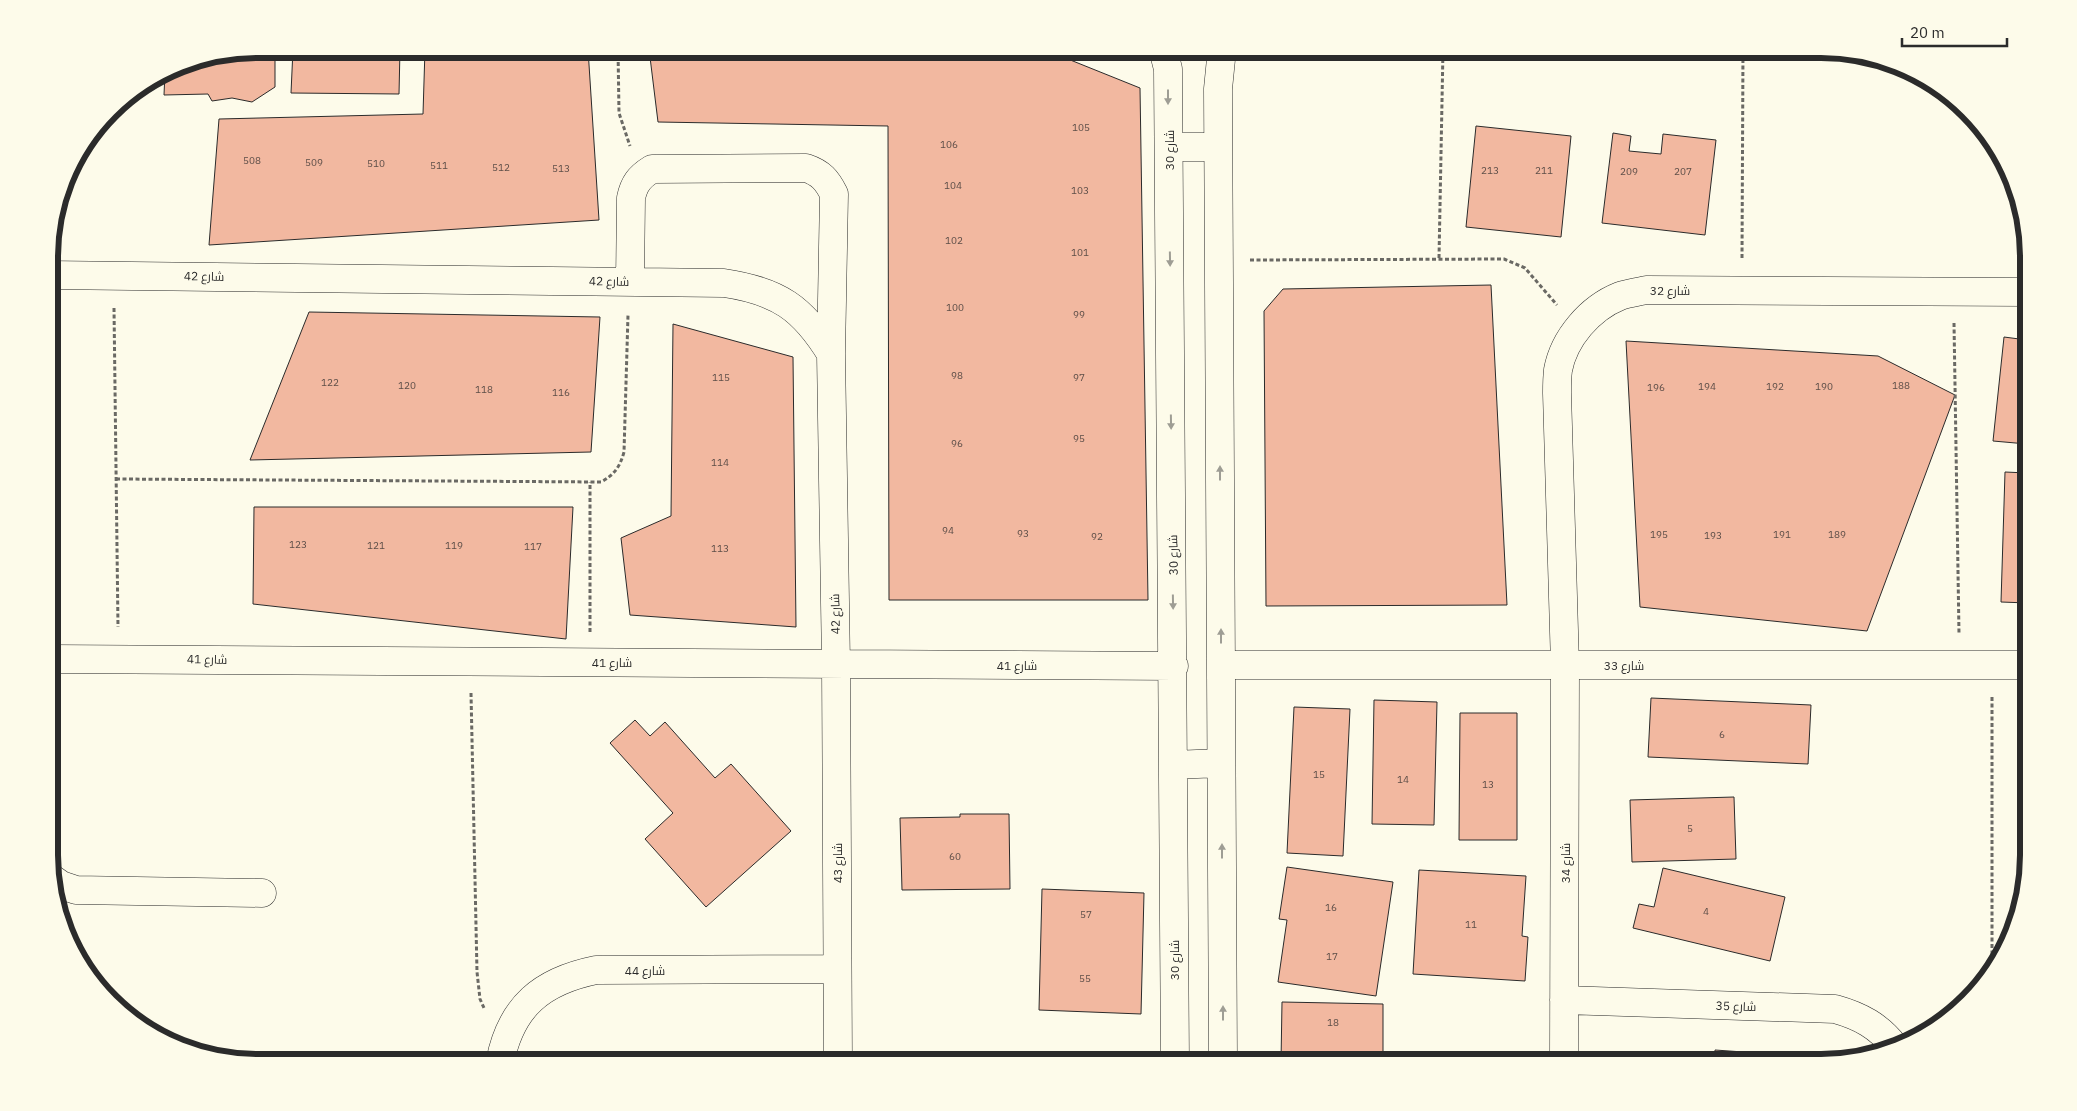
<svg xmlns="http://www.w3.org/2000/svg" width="2077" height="1111" font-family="'IBM Plex Sans',Cairo,sans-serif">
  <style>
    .building { fill: #f2b8a0; stroke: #2b2b2b }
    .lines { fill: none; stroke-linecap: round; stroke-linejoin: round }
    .minor-casing { stroke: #2b2b2b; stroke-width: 29 }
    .path { stroke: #6a6964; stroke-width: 3; stroke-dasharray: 4 2.5; stroke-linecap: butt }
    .minor { stroke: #fdfbea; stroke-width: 28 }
    .oneway { fill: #9e9d94 }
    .labels { text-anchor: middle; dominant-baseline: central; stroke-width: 4; stroke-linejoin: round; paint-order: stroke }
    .number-label { font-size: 10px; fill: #5d4e48 }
    .street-label { font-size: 12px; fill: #2b2b2b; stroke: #fdfbea }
    .rim { fill: none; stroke: #2b2b2b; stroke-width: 6 }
  </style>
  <rect width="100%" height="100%" fill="#fdfbea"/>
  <path class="building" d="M257,49h18v38l-23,15 -20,-4 -20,3 -4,-7 -44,1 1,-23 12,-8z
    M293,49h107l-1,45 -108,-1z
    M425,49h163l11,171 -390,25 10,-126 204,-5z
    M649,49h394l97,39 8,512h-259l-1,-474 -230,-4z
    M1476,126l95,10 -10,101 -95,-10z
    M1613,133l18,3 -2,15 32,3 2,-20 53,6 -11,95 -103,-12z
    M1491,285l16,320 -241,1 -2,-295 19,-22z
    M309,312l291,5 -9,135 -341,8z
    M673,324l120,33 3,270 -166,-12 -9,-77 50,-22z
    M2004,337l23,3v104l-34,-3z
    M1626,341l252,15 77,39 -88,236 -227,-24z
    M2005,472l22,1 1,130 -27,-1z
    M254,507h319l-7,132 -313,-35z
    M1651,698l160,7 -3,59 -160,-7z
    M1374,700l63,2 -3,123 -62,-1z
    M1294,707l56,2 -7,147 -56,-3z
    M1460,713h57v127h-58z
    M635,720l15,16 15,-14 50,56 16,-14 60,67 -85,76 -61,-68 28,-26 -63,-70z
    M1734,797l2,62 -104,3 -2,-62z
    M960,814h49l1,75 -108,1 -2,-72 60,-1z
    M1287,867l106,15 -17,114 -98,-14 9,-62 -8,-1z
    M1663,868l122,29 -15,64 -137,-33 6,-24 15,3z
    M1419,870l107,6 -4,60 6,1 -3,44 -112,-7z
    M1042,889l102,4 -3,121 -102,-4z
    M1282,1002l101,2v58h-102z
    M1715,1050l57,4v8h-57z"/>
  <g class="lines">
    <g class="minor-casing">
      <path id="minor" d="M1163,49l5,20 7,993
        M1222,49l-4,40 5,973
        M1169,147h49
        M49,275l675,8c54,8 79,25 107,71l5,310 2,398
        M630,282l1,-84c3,-14 8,-21 21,-29l154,-1c15,5 21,12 28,26l-3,160
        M50,659l1124,7
        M1221,665h807
        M1173,765l48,-2
        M51,878l10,7 15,5 186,3
        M1564,1000l271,9c25,7 44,17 60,38
        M500,1062c11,-56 42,-81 96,-92l241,-1
        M1564,1062l1,-397 -8,-272c0,-7 0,-15 1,-23 6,-32 32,-62 62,-74 8,-3 18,-4 26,-6l381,2"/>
    </g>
    <path class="path" d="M618,49l1,64 11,33
      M1439,258l4,-209
      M1742,258l1,-209
      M1250,260l254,-1 21,9 32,37
      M114,308l4,319
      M1954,323l5,311
      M116,479l485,3c13,-7 19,-15 23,-30l4,-137
      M590,632v-150
      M471,693l6,279 3,27 4,9
      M1992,697v272"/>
    <use href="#minor" class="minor"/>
  </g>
  <defs><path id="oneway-solid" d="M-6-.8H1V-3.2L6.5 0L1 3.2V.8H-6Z" transform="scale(1.25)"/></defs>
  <g class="oneway">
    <use href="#oneway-solid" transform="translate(1168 97) rotate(90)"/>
    <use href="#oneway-solid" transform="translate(1170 259) rotate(89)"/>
    <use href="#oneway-solid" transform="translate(1171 422) rotate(89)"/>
    <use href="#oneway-solid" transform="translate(1220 473) rotate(-90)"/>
    <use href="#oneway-solid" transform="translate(1173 602) rotate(89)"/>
    <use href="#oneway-solid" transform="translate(1221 636) rotate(-90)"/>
    <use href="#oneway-solid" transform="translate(1222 851) rotate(-90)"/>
    <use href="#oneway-solid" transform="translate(1223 1013) rotate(-90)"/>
  </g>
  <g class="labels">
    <g class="number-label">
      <text x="1081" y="127">105</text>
      <text x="949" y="144">106</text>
      <text x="252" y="160">508</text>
      <text x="314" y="162">509</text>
      <text x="376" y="163">510</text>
      <text x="439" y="165">511</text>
      <text x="501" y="167">512</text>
      <text x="561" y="168">513</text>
      <text x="1490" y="170">213</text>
      <text x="1544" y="170">211</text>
      <text x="1629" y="171">209</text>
      <text x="1683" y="171">207</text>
      <text x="953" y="185">104</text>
      <text x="1080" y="190">103</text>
      <text x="954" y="240">102</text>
      <text x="1080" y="252">101</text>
      <text x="955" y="307">100</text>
      <text x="1079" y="314">99</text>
      <text x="957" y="375">98</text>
      <text x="721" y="377">115</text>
      <text x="1079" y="377">97</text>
      <text x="330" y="382">122</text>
      <text x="407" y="385">120</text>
      <text x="1901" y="385">188</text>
      <text x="1707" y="386">194</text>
      <text x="1775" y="386">192</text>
      <text x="1824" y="386">190</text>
      <text x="1656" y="387">196</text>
      <text x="484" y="389">118</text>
      <text x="561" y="392">116</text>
      <text x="1079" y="438">95</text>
      <text x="957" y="443">96</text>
      <text x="720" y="462">114</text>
      <text x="948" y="530">94</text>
      <text x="1023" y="533">93</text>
      <text x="1659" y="534">195</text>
      <text x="1782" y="534">191</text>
      <text x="1837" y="534">189</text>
      <text x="1713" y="535">193</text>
      <text x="1097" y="536">92</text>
      <text x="298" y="544">123</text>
      <text x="376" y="545">121</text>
      <text x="454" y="545">119</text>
      <text x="533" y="546">117</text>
      <text x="720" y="548">113</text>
      <text x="1722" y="734">6</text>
      <text x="1319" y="774">15</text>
      <text x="1403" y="779">14</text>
      <text x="1488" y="784">13</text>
      <text x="1690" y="828">5</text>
      <text x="955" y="856">60</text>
      <text x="1331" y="907">16</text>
      <text x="1706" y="911">4</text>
      <text x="1086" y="914">57</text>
      <text x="1471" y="924">11</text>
      <text x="1332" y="956">17</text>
      <text x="1085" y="978">55</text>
      <text x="1333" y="1022">18</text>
    </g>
    <g class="street-label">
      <text transform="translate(1169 150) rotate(-90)">شارع 30</text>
      <text transform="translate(204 276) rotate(1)">شارع 42</text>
      <text transform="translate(609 281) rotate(1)">شارع 42</text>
      <text x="1670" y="290">شارع 32</text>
      <text transform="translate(1173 555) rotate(-91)">شارع 30</text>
      <text transform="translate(835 614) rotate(-91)">شارع 42</text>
      <text transform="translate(207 659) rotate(1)">شارع 41</text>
      <text x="612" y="662">شارع 41</text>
      <text x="1017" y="665">شارع 41</text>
      <text x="1624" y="665">شارع 33</text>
      <text transform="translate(837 863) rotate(-90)">شارع 43</text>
      <text transform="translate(1565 863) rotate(-90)">شارع 34</text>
      <text transform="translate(1174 960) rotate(-90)">شارع 30</text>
      <text x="645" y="970">شارع 44</text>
      <text transform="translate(1736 1006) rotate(2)">شارع 35</text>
    </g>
  </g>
  <path d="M0 0H2077V1111H0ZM257 58H1821A199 199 0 0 1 2020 257V855A199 199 0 0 1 1821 1054H257A199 199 0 0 1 58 855V257A199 199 0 0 1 257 58Z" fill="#fdfbea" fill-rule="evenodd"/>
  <path class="rim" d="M257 58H1821A199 199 0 0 1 2020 257V855A199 199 0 0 1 1821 1054H257A199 199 0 0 1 58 855V257A199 199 0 0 1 257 58Z"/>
  <path d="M1902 38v8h105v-8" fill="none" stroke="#2b2b2b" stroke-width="2.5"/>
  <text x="1910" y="38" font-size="15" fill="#2b2b2b" stroke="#fdfbea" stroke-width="4" paint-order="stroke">20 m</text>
</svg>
